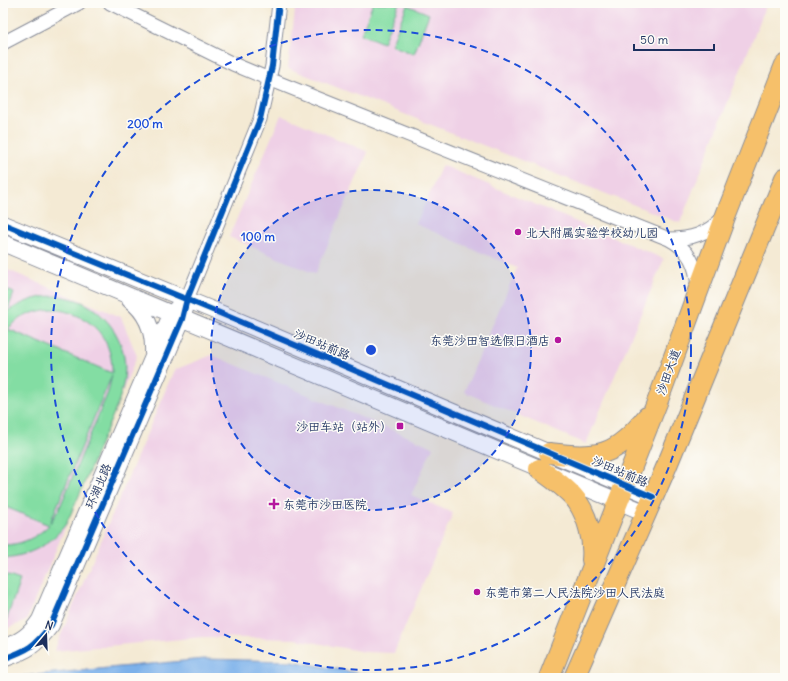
<svg xmlns="http://www.w3.org/2000/svg" width="788" height="681" font-family="Delius,'LXGW WenKai TC',sans-serif">
  <style>
    .built { fill: #efd0e6 }
    .green { fill: #83dda3; stroke: #4f8680; fill-rule: evenodd }
    .water { fill: #7cb1ea; stroke: #4c70a4 }
    .lines { fill: none; stroke-linecap: round; stroke-linejoin: round }
    .minor-casing { stroke: #888c99; stroke-width: 15 }
    .tertiary-casing { stroke: #888c99; stroke-width: 18 }
    .primary-casing { stroke: #888c99; stroke-width: 22 }
    .minor { stroke: #fff; stroke-width: 13 }
    .tertiary { stroke: #fff; stroke-width: 16 }
    .primary { stroke: #f6c06b; stroke-width: 20 }
    .cycleway-casing { stroke: #fdfcf7; stroke-width: 8 }
    .cycleway { stroke: #0057b8; stroke-width: 6 }
    .ring { fill: none; stroke: #1d4ed8; stroke-width: 2; stroke-dasharray: 7 5 }
    .poi-dot { fill: #b5179e; stroke: #fdfcf7; stroke-width: 1.5 }
    .labels { text-anchor: middle; dominant-baseline: central; stroke-width: 3; stroke-linejoin: round; paint-order: stroke }
    .poi-label { font-size: 12px; fill: #1b2f5e; stroke: #fdfcf7; text-anchor: start }
    .street-label { font-size: 12px; fill: #1b2f5e; stroke: #fdfcf7 }
    .centre { fill: #1d4ed8; stroke: #fdfcf7; stroke-width: 2 }
    .ring-label { font-size: 12px; text-anchor: middle; font-weight: bold; fill: #1d4ed8; stroke: #fdfcf7; stroke-width: 3; stroke-linejoin: round; paint-order: stroke }
  </style>
  <rect width="100%" height="100%" fill="#fdfcf7"/>
  <filter id="ink" filterUnits="userSpaceOnUse"><feTurbulence type="fractalNoise" baseFrequency=".025" numOctaves="2"/><feDisplacementMap in="SourceGraphic" scale="8" xChannelSelector="R" yChannelSelector="G"/><feConvolveMatrix kernelMatrix="1 2 1 2 8 2 1 2 1" color-interpolation-filters="sRGB"/></filter>
  <filter id="wash" filterUnits="userSpaceOnUse"><feTurbulence type="fractalNoise" baseFrequency=".012" numOctaves="4" result="noise"/><feDisplacementMap in="SourceGraphic" scale="16" xChannelSelector="R" yChannelSelector="G"/><feGaussianBlur stdDeviation="0.9" result="paint"/><feColorMatrix in="noise" values="0 0 0 0 0 0 0 0 0 0 0 0 0 0 0 0 0 1.4 0 .05"/><feComposite in="paint" operator="in"/></filter>
  <g filter="url(#wash)">
    <rect width="100%" height="100%" fill="#f4ead4"/>
    <path class="built" d="M296,3h471l-87,220 -392,-155z
      M281,115l87,37 -53,122 -86,-37z
      M442,165l222,94 -78,185 -122,-52 53,-124 -101,-44z
      M3,268l118,49 16,39 -111,265 -23,9z
      M212,355l221,92 -22,48 42,18 -59,140 -29,-1 -70,-13 -92,-2 -149,14 120,-281z"/>
    <path class="green" d="M373,3h26l-16,40 -22,-9z
      M407,5l22,9 -15,40 -23,-9z
      M3,288l11,5 -7,19c24,-16 47,-21 75,-10 13,6 25,17 33,30 24,41 -1,79 -17,117 -10,25 -20,51 -32,75 -16,21 -35,31 -61,34h-2v-13c18,0 33,-7 46,-20l-46,-19v-167l3,-8 -3,4zM51,309c36,3 62,26 61,64l-104,-44c12,-13 26,-18 43,-20zM112,375l-4,17 -49,117 -9,14z
      M3,574l17,6 -15,44 -2,-1z"/>
    <path class="water" d="M204,659l88,2 71,13 85,4h-431l6,-2z"/>
  </g>
  <g filter="url(#ink)">
    <g class="lines">
      <g class="minor-casing">
        <path id="minor" d="M110,3l123,61 36,15 400,160c21,11 27,26 29,48
          M3,43l76,-40
          M669,239c24,0 37,-5 54,-21
          M187,299l73,-180 12,-53 7,-63"/>
      </g>
      <g class="tertiary-casing">
        <path id="tertiary" d="M3,224l212,87 438,186
          M3,243l643,270
          M130,300c17,13 24,32 23,53
          M5,647c16,-6 25,-12 35,-27l131,-305 7,-8
          M3,659c25,-9 31,-12 48,-34l131,-306 3,-10"/>
      </g>
      <g class="primary-casing">
        <path id="primary" d="M549,453c49,6 66,4 98,-36
          M539,469c13,9 28,19 38,32 11,16 17,40 15,59
          M549,678l109,-278 68,-185 59,-150
          M574,678l91,-208 120,-292"/>
      </g>
      <use href="#minor" class="minor"/>
      <use href="#tertiary" class="tertiary"/>
      <use href="#primary" class="primary"/>
      <g class="cycleway-casing">
        <path id="cycleway" d="M3,224l212,87 438,186
          M3,659c25,-9 31,-12 48,-34l131,-306 5,-20 73,-180 12,-53 7,-63"/>
      </g>
      <use href="#cycleway" class="cycleway"/>
    </g>
  </g>
  <circle cx="371" cy="350" r="160" fill="#1d4ed8" fill-opacity=".12"/>
  <g class="ring">
    <circle cx="371" cy="350" r="160"/>
    <circle cx="371" cy="350" r="320"/>
  </g>
  <g class="poi-dot">
    <circle cx="518" cy="232" r="4"/>
    <circle cx="558" cy="340" r="4"/>
    <rect x="396" y="422" width="8" height="8" rx="2"/>
    <path d="M272 498h4v4h4v4h-4v4h-4v-4h-4v-4h4z"/>
    <circle cx="477" cy="592" r="4"/>
  </g>
  <g class="labels">
    <g class="poi-label">
      <text x="526" y="232">北大附属实验学校幼儿园</text>
      <text x="550" y="340" text-anchor="end">东莞沙田智选假日酒店</text>
      <text x="392" y="426" text-anchor="end">沙田车站（站外）</text>
      <text x="283" y="504">东莞市沙田医院</text>
      <text x="485" y="592">东莞市第二人民法院沙田人民法庭</text>
    </g>
    <g class="street-label">
      <text transform="translate(322 344) rotate(23)">沙田站前路</text>
      <text transform="translate(668 372) rotate(-70)">沙田大道</text>
      <text transform="translate(620 471) rotate(23)">沙田站前路</text>
      <text transform="translate(98 486) rotate(-67)">环湖北路</text>
    </g>
  </g>
  <circle cx="371" cy="350" r="6" class="centre"/>
  <g class="ring-label">
    <text x="145" y="128">200 m</text>
    <text x="258" y="241">100 m</text>
  </g>
  <rect width="788" height="681" fill="none" stroke="#fdfcf7" stroke-width="16"/>
  <g transform="translate(46 635) rotate(19)" stroke="#fdfcf7" stroke-width="3" paint-order="stroke">
  <path d="M0-3L7 15L0 10L-7 15Z" fill="#1b2f5e"/>
  <text y="-6" font-size="11" font-weight="bold" text-anchor="middle" fill="#1b2f5e">N</text>
  </g>
  <path d="M634 44v6h80v-6" fill="none" stroke="#1b2f5e" stroke-width="2"/>
  <text x="640" y="44" font-size="12" fill="#1b2f5e" stroke="#fdfcf7" stroke-width="3" paint-order="stroke">50 m</text>
</svg>
